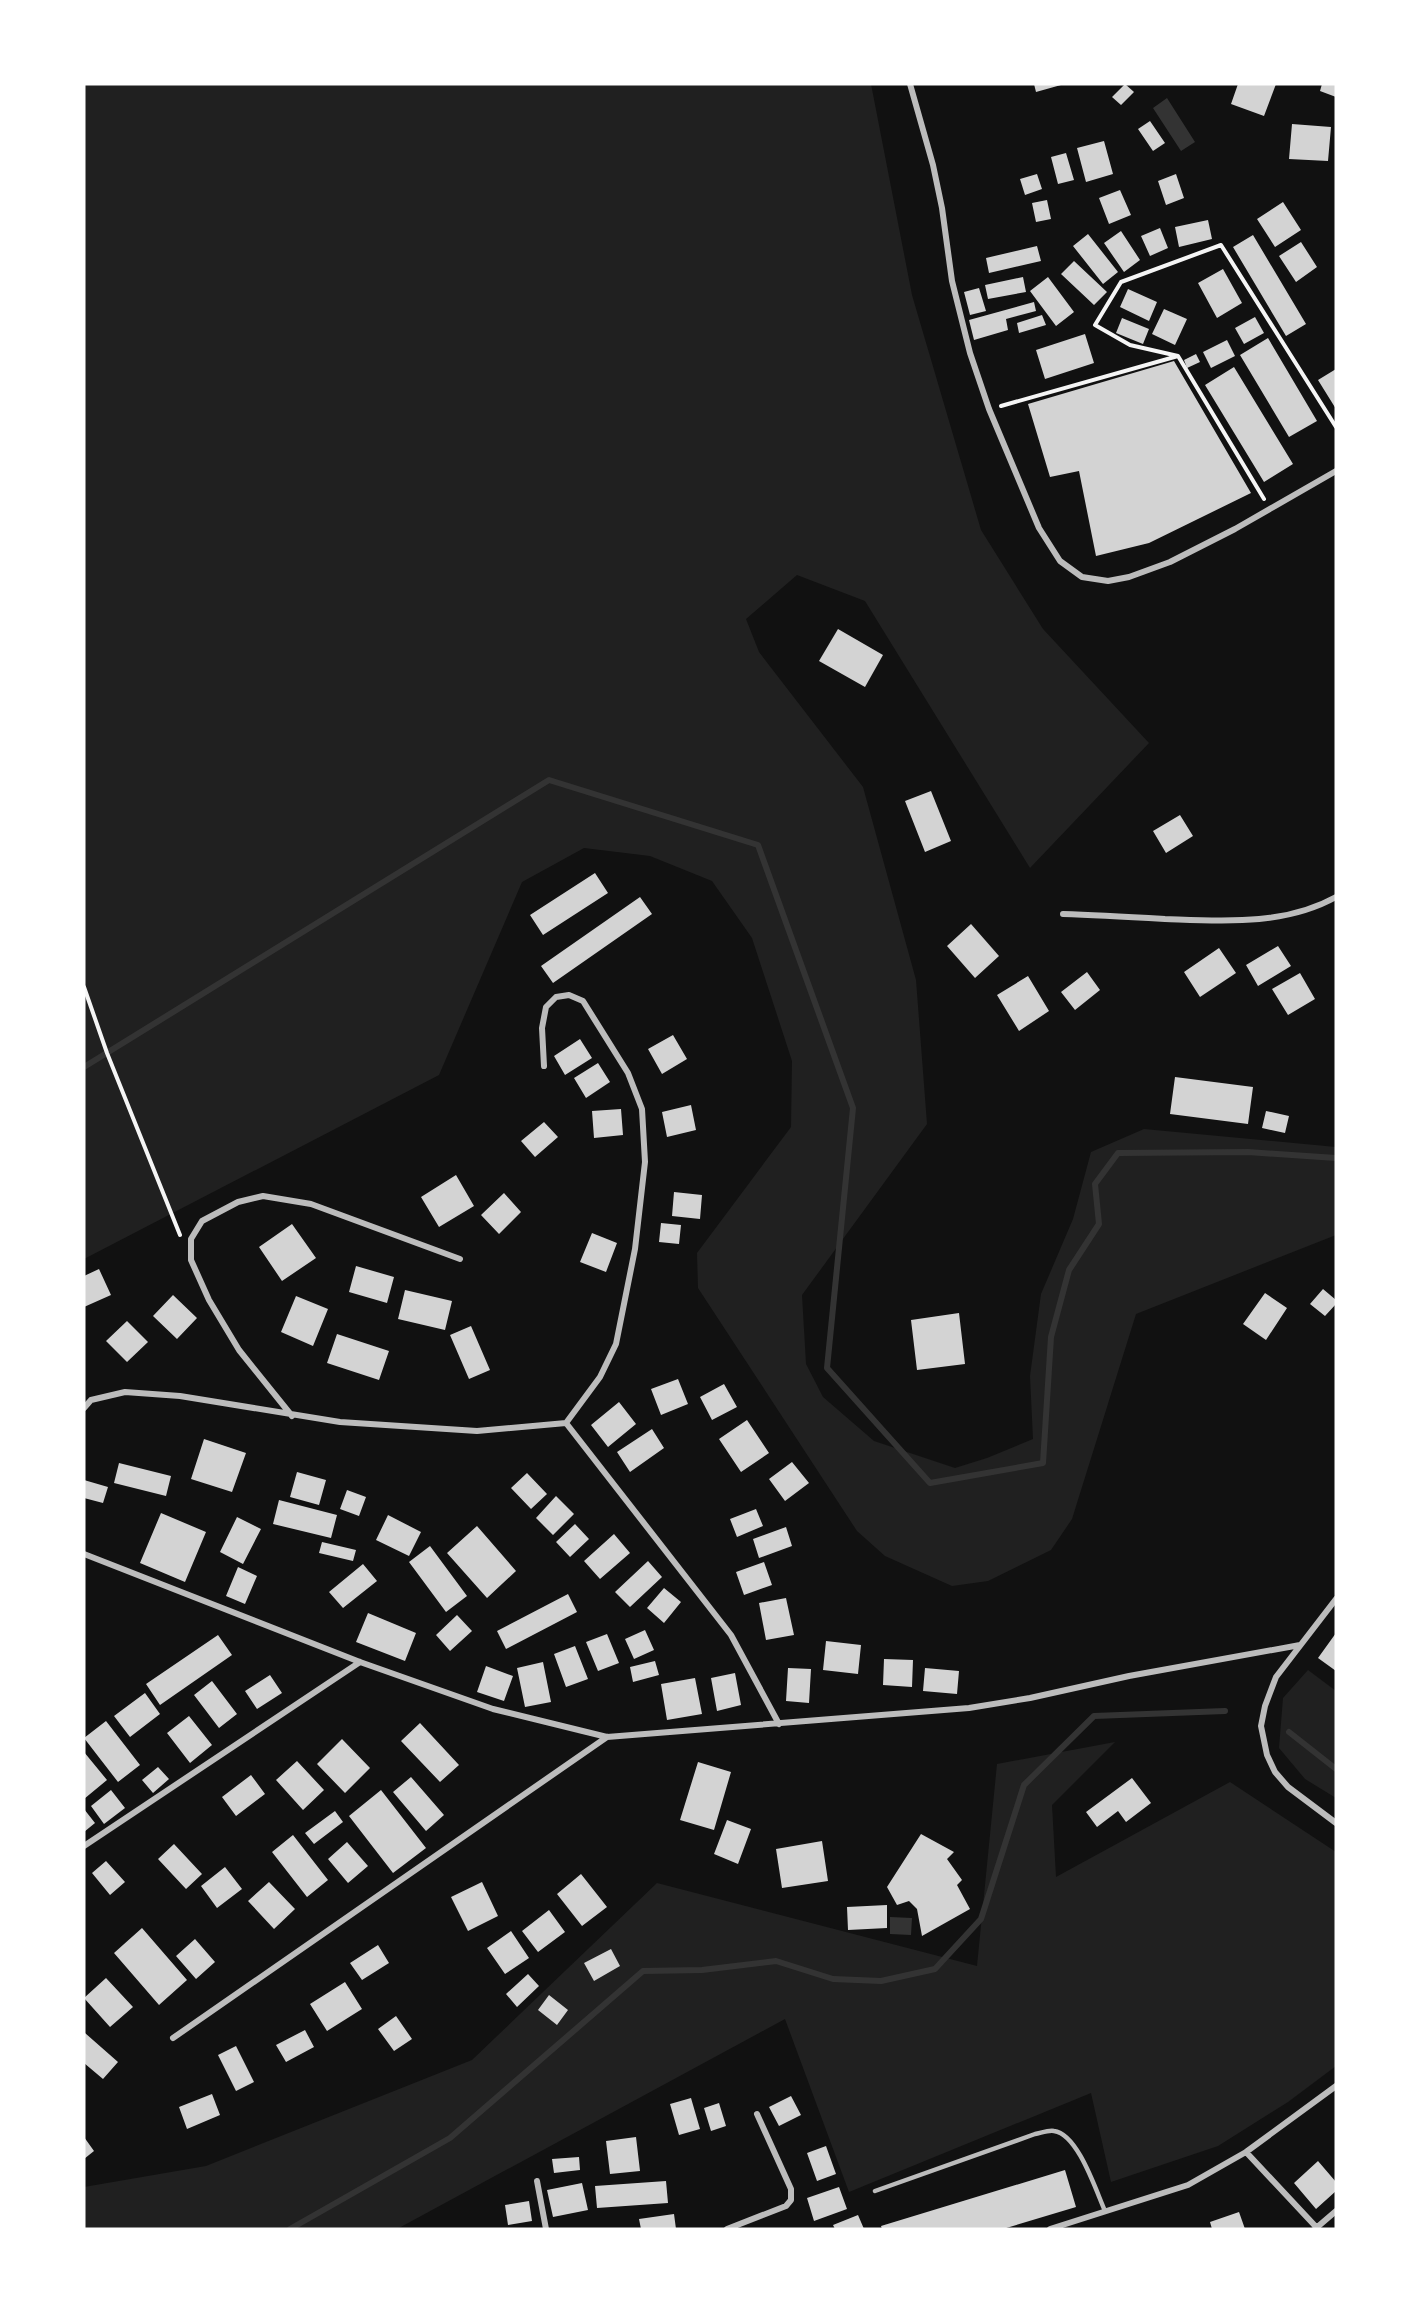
<svg xmlns="http://www.w3.org/2000/svg" width="1420" height="2313" font-family="'Nunito Sans',sans-serif">
  <style>
    .green { fill: #202020 }
    .water { fill: #333 }
    .lines { fill: none; stroke-linecap: round; stroke-linejoin: round }
    .stream { stroke: #333; stroke-width: 6 }
    .building { fill: #d3d3d3 }
    .path { stroke: #f5f5f5; stroke-width: 4 }
    .service { stroke: #bcbcbc; stroke-width: 4.5 }
    .minor { stroke: #bcbcbc; stroke-width: 6 }
  </style>
  <rect width="100%" height="100%" fill="#111"/>
  <path class="green" d="M84,84h787l41,211 69,235 62,99 106,114 -119,125 -165,-267 -68,-26 -51,44 13,33 104,135 53,193 11,144 -125,171 4,69 17,33 51,44 81,27 32,-10 46,-19 -3,-63 11,-82 32,-75 18,-67 53,-23 192,18v88l-200,79 -64,205 -21,31 -63,31 -36,5 -67,-30 -28,-25 -159,-243 -1,-35 94,-126 1,-66 -40,-123 -40,-57 -62,-25 -66,-8 -62,34 -83,193 -355,184z
    M1308,1670l28,21v107l-31,-19 -26,-31 4,-50z
    M1115,1742l-63,63 4,72 174,-95 106,70v214l-48,36 -70,44 -107,36 -20,-89 -242,99 -64,-173 -388,210h-313v-42l122,-21 266,-106 185,-177 320,83 20,-202z"/>
  <path class="water" d="M1167,98l28,44 -14,9 -28,-43z
    M890,1917l22,1 -1,17 -21,-1z"/>
  <g class="lines">
    <path class="stream" d="M84,1067l465,-287 209,65 95,263 -26,260 103,115 113,-20 8,-126 18,-67 30,-46 -4,-40 23,-31 130,-1 88,6
      M1289,1732l47,37
      M290,2229l160,-91 193,-167 59,-1 74,-9 57,18 48,2 54,-12 46,-50 43,-134 70,-69 131,-5"/>
  </g>
  <path class="building" d="M1034,84h27v1l-25,7z
    M1125,84l9,8 -13,13 -9,-8z
    M1238,84h38l-12,32 -33,-12z
    M1322,84h14v13l-16,-6z
    M1150,121l15,22 -12,8 -15,-22z
    M1292,124l39,3 -3,34 -39,-2z
    M1104,141l9,33 -27,8 -9,-34z
    M1066,153l8,27 -16,4 -7,-27z
    M1037,174l5,15 -17,6 -5,-16z
    M1176,174l8,24 -18,7 -8,-24z
    M1120,190l11,25 -22,9 -10,-26z
    M1047,200l4,19 -15,3 -4,-19z
    M1283,202l18,28 -26,17 -18,-28z
    M1208,220l4,19 -33,8 -4,-20z
    M1160,228l8,20 -18,8 -9,-20z
    M1121,231l19,29 -16,12 -20,-29z
    M1088,234l30,38 -15,12 -30,-38z
    M1253,235l53,89 -20,12 -53,-89z
    M1301,242l16,25 -21,15 -17,-26z
    M1037,246l4,15 -52,12 -3,-15z
    M1074,261l33,31 -13,13 -33,-31z
    M1223,269l19,34 -25,15 -19,-35z
    M1023,277l3,15 -38,7 -3,-14z
    M1048,277l26,35 -18,14 -26,-35z
    M979,288l7,23 -16,4 -6,-23z
    M1128,289l29,13 -8,19 -29,-14z
    M1034,302l2,9 -30,8 2,11 -34,10 -5,-20z
    M1164,309l23,10 -12,26 -23,-11z
    M1042,315l4,10 -27,8 -2,-10z
    M1255,317l9,16 -20,11 -9,-16z
    M1122,318l27,11 -6,15 -27,-11z
    M1085,334l9,29 -49,16 -9,-29z
    M1268,338l49,83 -28,16 -49,-82z
    M1227,340l8,16 -24,12 -8,-16z
    M1196,354l4,8 -13,6 -3,-8z
    M1174,361l77,132 -102,50 -53,13 -17,-85 -29,6 -22,-73z
    M1234,367l59,97 -29,18 -59,-97z
    M1336,369v40l-18,-29z
    M838,629l45,26 -18,32 -46,-26z
    M931,791l20,50 -26,11 -20,-51z
    M1180,815l13,21 -27,17 -13,-22z
    M595,873l13,20 -65,42 -13,-20z
    M640,897l12,17 -99,69 -12,-17z
    M971,924l28,32 -24,22 -28,-32z
    M1278,946l13,20 -33,20 -12,-21z
    M1219,948l17,25 -36,24 -16,-25z
    M1087,972l13,18 -25,20 -14,-18z
    M1300,973l15,26 -27,16 -16,-26z
    M1028,976l21,35 -30,20 -22,-36z
    M673,1035l14,24 -25,15 -14,-25z
    M580,1039l12,19 -27,17 -11,-19z
    M598,1063l12,19 -24,16 -12,-20z
    M1175,1077l78,10 -5,37 -78,-10z
    M691,1105l5,25 -29,7 -5,-25z
    M621,1109l2,26 -29,3 -2,-27z
    M1266,1111l23,5 -4,17 -23,-5z
    M544,1122l14,15 -23,20 -14,-16z
    M456,1175l18,31 -35,21 -18,-30z
    M674,1192l28,3 -2,24 -28,-3z
    M504,1193l17,19 -22,22 -18,-19z
    M661,1223l20,2 -2,19 -20,-2z
    M292,1224l24,34 -34,23 -23,-34z
    M592,1233l25,10 -11,29 -26,-10z
    M356,1266l38,11 -7,26 -38,-11z
    M99,1269l12,26 -27,12v-31z
    M1323,1289l13,11v4l-11,12 -15,-12z
    M405,1290l47,11 -7,29 -47,-11z
    M1265,1293l22,15 -21,32 -23,-16z
    M173,1295l24,23 -20,21 -24,-23z
    M296,1296l32,13 -15,37 -32,-14z
    M959,1313l6,51 -48,6 -6,-50z
    M127,1321l21,21 -21,20 -21,-21z
    M471,1326l19,44 -21,9 -19,-44z
    M337,1334l52,17 -10,29 -52,-17z
    M678,1379l10,25 -27,11 -10,-26z
    M724,1384l13,23 -25,13 -12,-23z
    M619,1402l17,22 -28,23 -17,-22z
    M747,1420l22,33 -28,19 -22,-33z
    M652,1429l12,19 -34,24 -13,-20z
    M204,1439l42,14 -14,39 -41,-13z
    M792,1462l17,21 -24,18 -16,-22z
    M119,1463l52,13 -5,20 -52,-13z
    M297,1472l29,8 -7,25 -29,-8z
    M527,1473l20,21 -16,15 -20,-21z
    M84,1480l24,7 -5,16 -19,-5z
    M347,1490l19,7 -7,19 -19,-7z
    M556,1496l18,18 -21,21 -17,-17z
    M279,1500l58,15 -6,23 -58,-14z
    M756,1509l7,17 -26,11 -7,-18z
    M161,1513l45,19 -21,50 -45,-19z
    M388,1515l33,17 -12,24 -33,-16z
    M237,1517l24,12 -18,35 -23,-12z
    M575,1524l14,15 -19,18 -14,-15z
    M477,1526l39,45 -29,27 -40,-45z
    M786,1527l6,19 -33,12 -6,-19z
    M614,1534l16,19 -30,26 -16,-18z
    M322,1542l34,8 -3,11 -34,-8z
    M430,1546l37,50 -21,16 -37,-50z
    M648,1561l14,16 -32,30 -15,-15z
    M764,1562l8,23 -28,10 -8,-23z
    M363,1564l14,17 -34,27 -14,-16z
    M238,1567l19,9 -12,28 -19,-8z
    M664,1588l17,14 -17,21 -17,-15z
    M568,1594l9,18 -71,37 -9,-18z
    M786,1598l8,37 -28,5 -7,-37z
    M368,1613l48,20 -11,28 -49,-19z
    M457,1615l15,16 -22,20 -14,-16z
    M645,1630l9,20 -20,9 -9,-20z
    M1336,1633v38l-18,-13z
    M607,1634l12,29 -21,8 -12,-29z
    M218,1635l14,20 -72,50 -14,-21z
    M826,1641l35,4 -3,29 -35,-4z
    M575,1646l13,33 -22,8 -12,-33z
    M884,1659l29,1 -1,27 -29,-2z
    M655,1661l4,14 -26,7 -3,-15z
    M543,1662l8,40 -26,5 -8,-39z
    M486,1666l27,10 -9,25 -27,-9z
    M788,1668l23,1 -2,34 -23,-2z
    M925,1668l34,3 -2,23 -34,-3z
    M735,1673l6,32 -24,6 -6,-33z
    M270,1675l12,18 -25,16 -12,-18z
    M695,1678l7,36 -35,6 -6,-36z
    M212,1681l25,33 -18,14 -25,-33z
    M145,1693l15,21 -30,23 -16,-21z
    M189,1716l23,29 -22,18 -23,-30z
    M106,1721l34,44 -22,17 -34,-44z
    M420,1723l39,42 -19,17 -39,-41z
    M342,1739l28,29 -25,25 -28,-29z
    M84,1752l23,28 -23,19z
    M297,1761l27,29 -21,20 -27,-30z
    M698,1762l33,10 -17,58 -34,-10z
    M158,1767l11,12 -16,14 -11,-13z
    M251,1775l14,19 -29,22 -14,-19z
    M411,1777l33,38 -18,16 -33,-39z
    M1132,1778l19,25 -25,19 -8,-11 -21,16 -11,-15z
    M111,1790l14,18 -21,16 -13,-18z
    M381,1790l45,58 -33,25 -44,-57z
    M84,1809l11,14 -11,9z
    M335,1811l8,11 -29,22 -9,-11z
    M727,1820l24,9 -13,35 -24,-10z
    M921,1834l33,18 -7,7 15,21 -5,5 13,24 -48,27 -5,-27 -8,-8 -12,4 -10,-18z
    M293,1835l35,45 -21,17 -35,-45z
    M822,1841l6,40 -46,7 -6,-39z
    M347,1842l21,24 -20,17 -20,-24z
    M174,1844l28,30 -16,15 -28,-30z
    M106,1861l19,21 -15,13 -18,-22z
    M225,1867l17,22 -25,19 -16,-22z
    M581,1874l26,33 -25,19 -25,-32z
    M269,1882l26,27 -21,20 -26,-28z
    M482,1882l16,34 -30,15 -17,-34z
    M887,1905v23l-39,2 -1,-23z
    M549,1910l16,22 -27,20 -16,-21z
    M142,1928l45,52 -28,25 -45,-52z
    M511,1931l18,27 -24,16 -18,-26z
    M195,1939l20,23 -19,17 -20,-23z
    M378,1945l11,18 -27,17 -12,-17z
    M611,1949l9,17 -26,15 -10,-18z
    M528,1974l11,12 -22,21 -11,-13z
    M106,1978l27,29 -23,20 -26,-29z
    M345,1982l17,27 -35,22 -17,-27z
    M549,1995l19,15 -11,15 -19,-15z
    M396,2016l16,23 -18,12 -16,-22z
    M305,2030l9,17 -28,15 -10,-17z
    M85,2033l33,29 -15,17 -19,-16z
    M236,2046l18,36 -18,9 -18,-36z
    M212,2094l8,21 -33,14 -8,-22z
    M791,2096l10,19 -22,11 -10,-19z
    M691,2098l9,31 -21,6 -9,-31z
    M719,2103l7,23 -15,5 -7,-23z
    M84,2137l10,14 -10,8z
    M636,2137l4,34 -30,3 -4,-33z
    M826,2146l10,28 -19,7 -10,-28z
    M579,2157l1,13 -26,3 -2,-14z
    M1318,2161l18,21v9l-20,18 -22,-26z
    M1065,2170l11,37 -73,22h-121l-1,-3z
    M666,2181l2,22 -71,5 -2,-22z
    M582,2183l6,27 -35,7 -6,-27z
    M839,2187l8,22 -33,12 -7,-23z
    M529,2201l3,20 -24,4 -3,-20z
    M1239,2212l6,17h-33l-2,-7z
    M674,2214l2,15h-35l-2,-10z
    M858,2215l6,14h-29l-2,-4z"/>
  <g class="lines">
    <path class="path" d="M1178,356l86,143
      M1001,406l177,-50 -48,-11 -35,-20 26,-43 100,-37 115,182
      M84,987l23,66 73,182"/>
    <path class="service" d="M875,2191l160,-57c6,-1 13,-4 19,-3 24,3 42,60 51,80"/>
    <path class="minor" d="M910,84l23,81 9,43 10,73 18,72 19,56 50,119 21,33 22,16 26,4 21,-4 41,-15 65,-33 101,-58
      M1063,914c34,1 68,3 102,5 57,2 119,7 171,-22
      M84,1408l7,-8 34,-8 55,4 160,26 137,9 89,-8 34,-46 16,-33 19,-95 10,-87 -3,-53 -14,-36 -45,-72 -14,-6 -13,2 -10,10 -4,21 2,38
      M292,1416l-53,-66 -30,-50 -18,-40v-21l11,-18 36,-19 25,-6 48,8 149,55
      M566,1423l165,212 48,89
      M84,1554l276,108 133,47 114,28 362,-29 61,-10 99,-22 171,-31
      M1336,1599l-60,78 -11,29 -4,20 6,29 8,17 13,15 48,36
      M84,1846l276,-184
      M173,2038l434,-301
      M1246,2152l72,77
      M537,2181l9,48
      M727,2229l59,-23 5,-6v-11l-34,-75
      M1050,2229l138,-44 58,-33 90,-66
      M1315,2229l21,-18"/>
  </g>
  <rect width="1420" height="2313" fill="none" stroke="#ffffff" stroke-width="171"/>
</svg>
